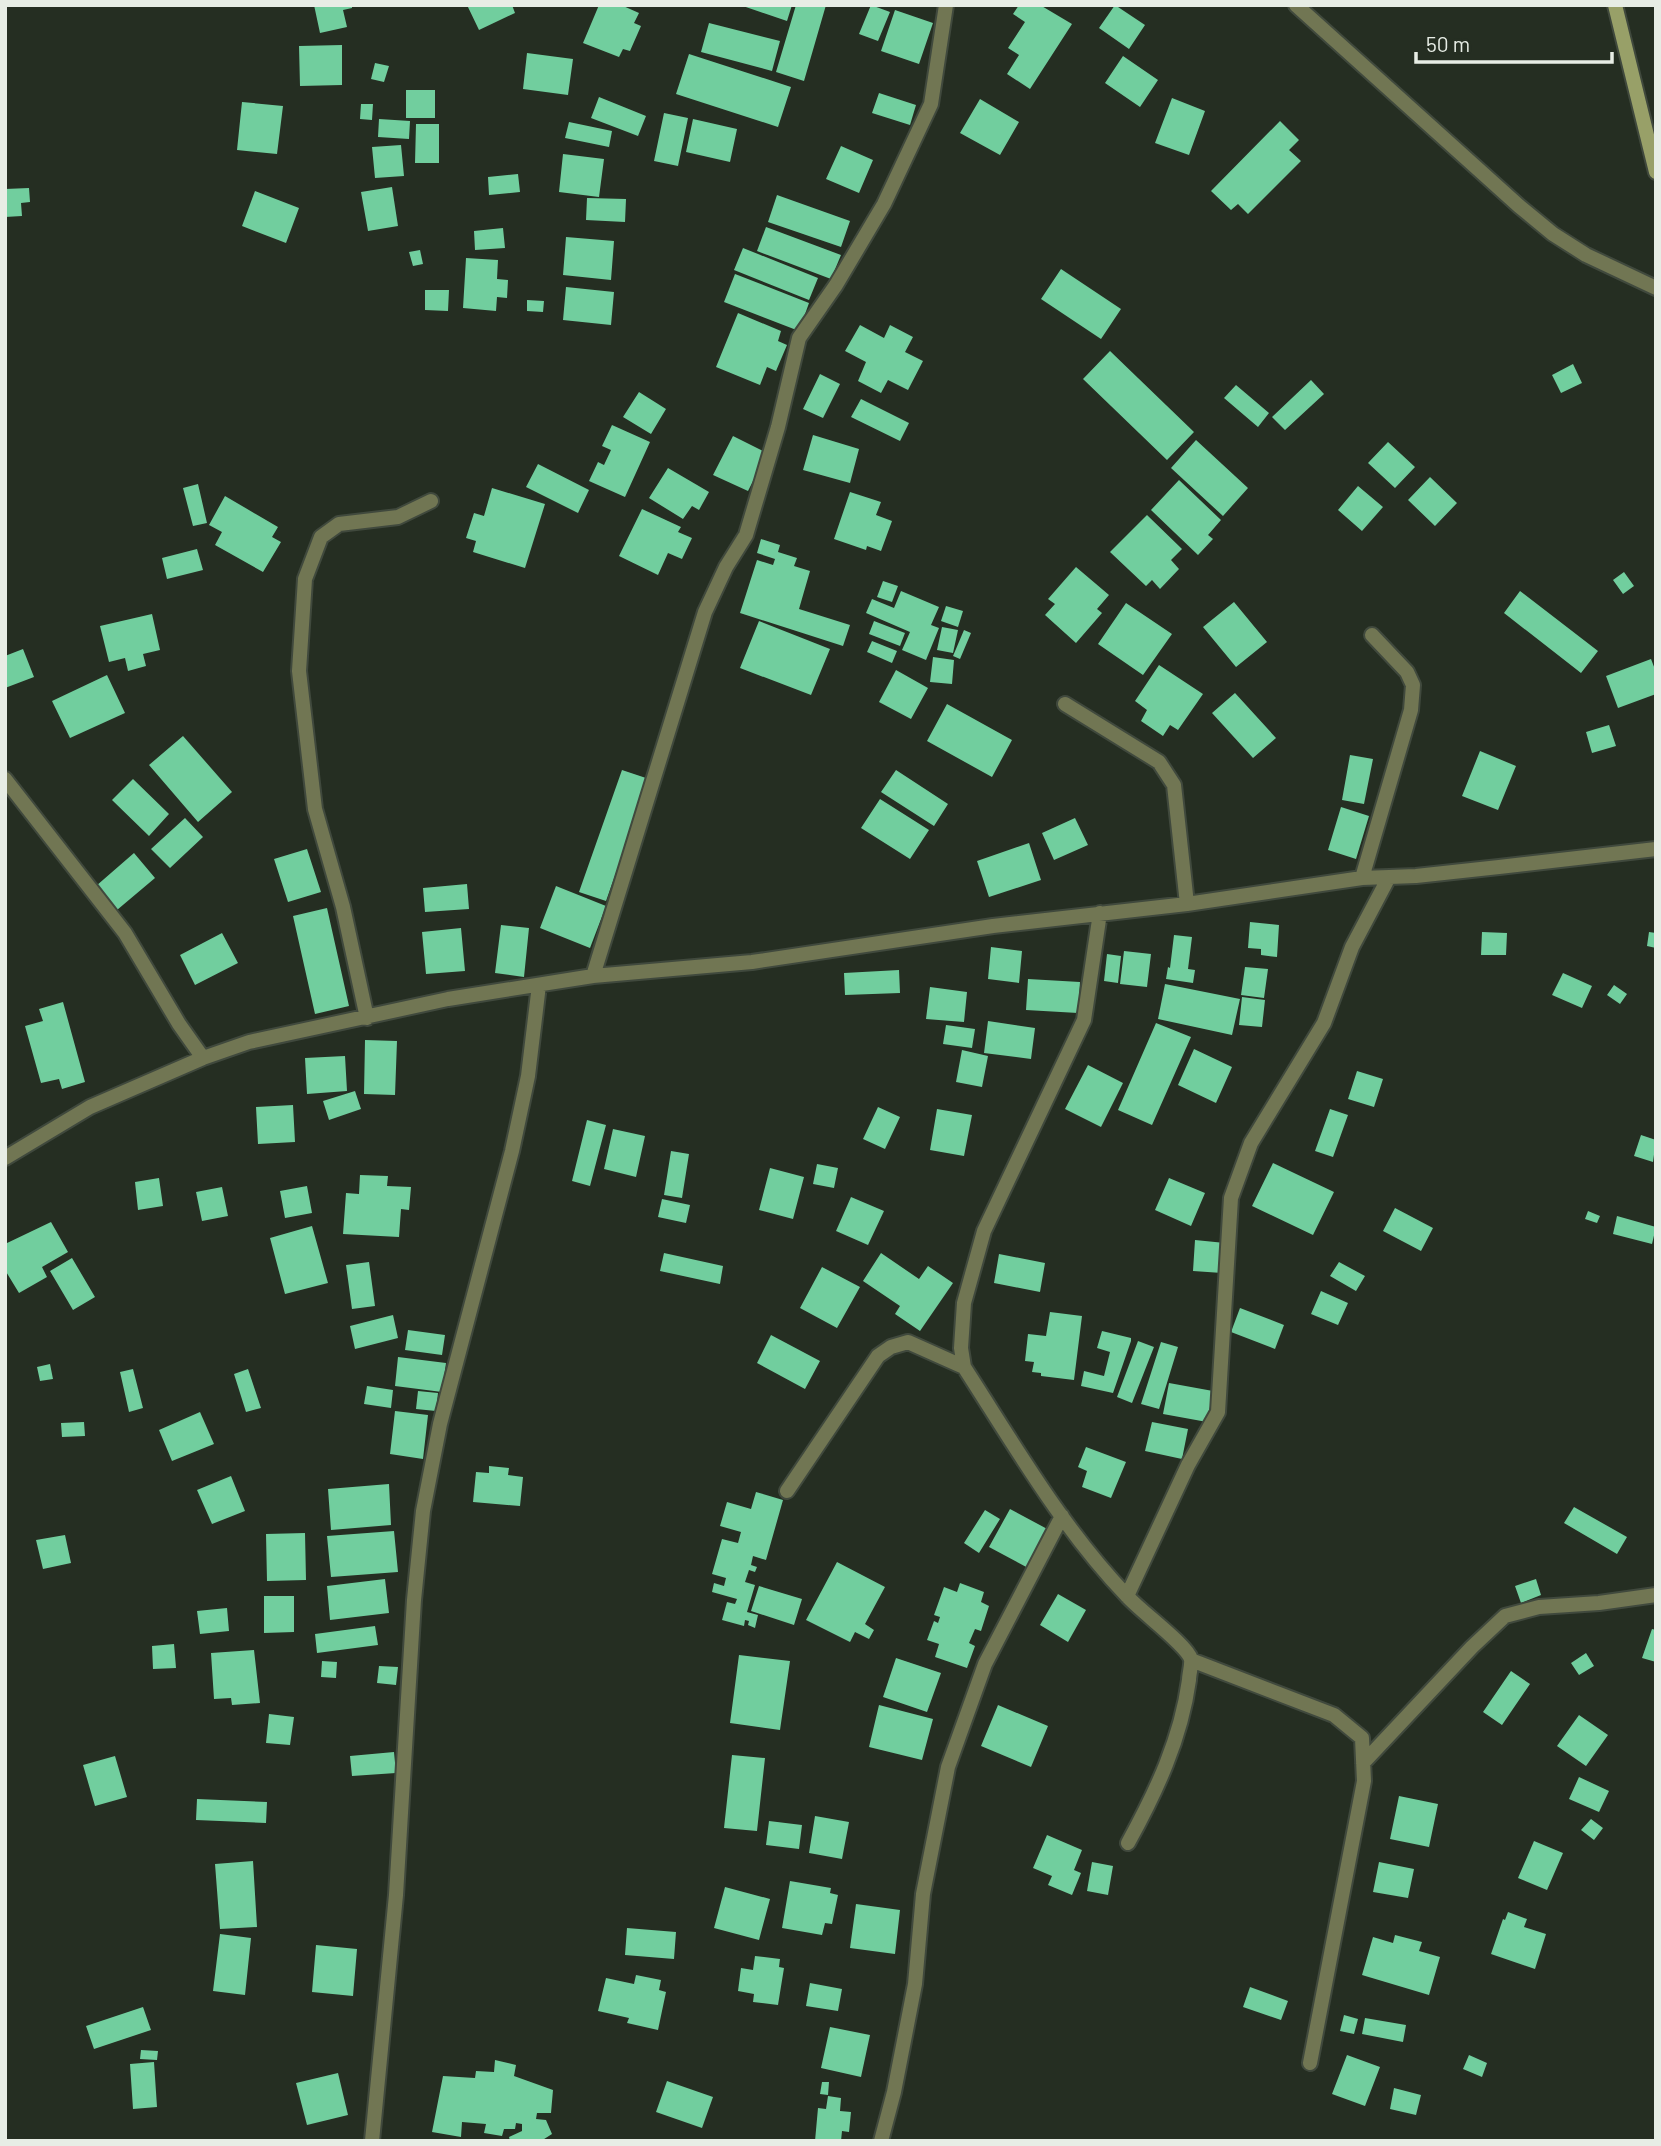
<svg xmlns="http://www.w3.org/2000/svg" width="1661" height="2146" font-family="Barlow,sans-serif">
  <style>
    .building { fill: #71ce9e }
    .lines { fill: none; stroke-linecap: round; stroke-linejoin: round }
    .minor-casing { stroke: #40493d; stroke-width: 18 }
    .secondary-casing { stroke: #40493d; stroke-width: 18 }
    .minor { stroke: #717653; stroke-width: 14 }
    .secondary { stroke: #98a068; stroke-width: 14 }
  </style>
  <rect width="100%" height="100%" fill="#252e22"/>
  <path class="building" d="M314,5h38v3l-9,2 4,17 -27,6z
    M467,5h45l3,8 -36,17z
    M599,5h22l18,8 -5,10 7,3 -11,25 -7,-2 -4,8 -36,-14z
    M740,5h52l-5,16z
    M796,5h30l-22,76 -28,-9z
    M871,5l19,7 -12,29 -19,-7z
    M1019,5h21l32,19 -42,65 -23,-15 12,-19 -11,-7 17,-26 -12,-8z
    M1115,5l30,20 -16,24 -30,-21z
    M895,10l38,13 -14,41 -38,-13z
    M709,23l71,18 -8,30 -71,-19z
    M342,45v40l-42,1 -1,-40z
    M527,53l46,6 -5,36 -45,-6z
    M689,54l102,33 -13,40 -102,-33z
    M1123,56l35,24 -18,27 -35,-24z
    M375,63l14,3 -5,16 -13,-3z
    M406,90h29v28h-29z
    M879,93l37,12 -6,20 -38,-12z
    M599,97l47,19 -8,20 -47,-18z
    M1172,98l33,13 -16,44 -34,-12z
    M980,99l39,23 -19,33 -40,-22z
    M242,102l41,4 -6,48 -40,-4z
    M361,104h12l-1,16 -12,-1z
    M664,113l24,5 -10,48 -24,-5z
    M379,119l31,2 -1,18 -31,-2z
    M693,119l44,10 -7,33 -44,-10z
    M1280,121l19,19 -10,10 12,11 -53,53 -10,-10 -7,6 -20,-19z
    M569,122l43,9 -3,16 -44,-9z
    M416,124h23v39h-24z
    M401,145l3,31 -29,2 -3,-31z
    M841,146l32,14 -14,33 -33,-14z
    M563,154l41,5 -5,38 -40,-5z
    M518,174l2,18 -31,3 -1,-18z
    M392,187l6,39 -30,5 -7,-39z
    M29,188l1,14 -9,1 1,13 -17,1v-28z
    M255,191l44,17 -13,35 -44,-17z
    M777,195l73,26 -9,26 -73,-25z
    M587,198l39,1 -1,23 -39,-2z
    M766,227l75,28 -10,24 -74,-28z
    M503,228l2,20 -30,2 -1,-19z
    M566,237l48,4 -3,39 -48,-5z
    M743,248l75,30 -9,22 -75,-30z
    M420,250l3,14 -10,2 -4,-14z
    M466,258l32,2 -1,19 11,1 -1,18 -10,-1 -1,14 -33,-3z
    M1061,269l60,40 -20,30 -60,-40z
    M735,274l74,29 -10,28 -75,-29z
    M566,287l48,5 -3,33 -48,-5z
    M425,290h24l-1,21 -23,-1z
    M527,300l17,1 -1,11 -16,-1z
    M738,313l43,18 -3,10 9,4 -11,26 -9,-4 -7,18 -44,-18z
    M860,325l24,13 6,-13 23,12 -8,15 18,9 -15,29 -20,-10 -7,13 -23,-12 8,-19 -21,-11z
    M1110,351l84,81 -27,28 -84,-81z
    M1573,364l9,19 -21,10 -9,-18z
    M820,374l20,10 -17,34 -20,-9z
    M1311,380l13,14 -39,36 -13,-13z
    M1236,385l33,28 -11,14 -34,-29z
    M639,392l27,17 -15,25 -28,-17z
    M861,399l48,24 -9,18 -49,-24z
    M612,425l38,17 -25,55 -36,-16 9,-19 6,3 7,-15 -9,-4z
    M813,435l46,14 -9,34 -47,-13z
    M733,436l34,17 -19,38 -35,-16z
    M1196,440l52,48 -25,28 -52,-48z
    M1388,442l27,25 -20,21 -27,-25z
    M538,464l51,26 -11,23 -52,-26z
    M668,468l41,24 -10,18 -7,-4 -9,13 -34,-21z
    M1430,477l27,26 -22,23 -27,-26z
    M1179,480l42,40 -13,15 5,4 -15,16 -47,-45z
    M198,484l9,39 -14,3 -10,-38z
    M1358,486l25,21 -21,24 -24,-21z
    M492,488l53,16 -20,64 -52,-16 3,-11 -10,-3 8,-25 10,3z
    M850,492l31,10 -5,13 16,6 -11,30 -14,-5 -1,4 -32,-11z
    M225,496l53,31 -6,10 9,5 -18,30 -48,-27 7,-13 -13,-7z
    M642,509l39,18 -3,5 14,6 -10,21 -14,-6 -10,22 -39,-19z
    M1147,515l35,34 -11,11 8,9 -19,20 -8,-9 -6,6 -36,-34z
    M761,539l19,6 -2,7 19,6 -3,8 16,5 -11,38 51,16 -7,21 -103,-33 17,-53 16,5 2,-6 -18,-6z
    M197,549l6,21 -36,9 -5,-21z
    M1076,567l33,28 -12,14 5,4 -26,30 -31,-28 10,-11 -7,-5z
    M1624,572l10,14 -11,8 -10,-14z
    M883,581l15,5 -6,16 -15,-5z
    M901,591l38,16 -8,18 8,3 -13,32 -24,-10 8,-18 -44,-19 6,-14 22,9z
    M1520,591l78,60 -17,22 -77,-60z
    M1234,602l33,40 -31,25 -33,-40z
    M1126,603l46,31 -29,41 -45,-31z
    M946,606l17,5 -5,16 -17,-6z
    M152,614l8,36 -17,4 3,12 -18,5 -3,-13 -16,4 -9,-36z
    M759,621l71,28 -19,46 -71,-27z
    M874,621l31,12 -5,13 -31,-12z
    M942,627l16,3 -5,23 -16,-3z
    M964,630l7,3 -11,26 -7,-3z
    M872,641l25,10 -5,12 -25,-11z
    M23,649l11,28 -29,11v-32z
    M933,657l21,3 -2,24 -22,-2z
    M1651,659l5,13v22l-38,14 -12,-32z
    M1159,665l44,29 -25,36 -8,-5 -7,11 -22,-15 6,-11 -12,-9z
    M896,670l32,18 -17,31 -32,-17z
    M107,675l18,38 -55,25 -18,-37z
    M1235,693l41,45 -23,20 -41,-45z
    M947,704l65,36 -20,37 -65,-36z
    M1609,725l7,21 -24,7 -6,-21z
    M183,736l49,56 -34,30 -49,-57z
    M1480,751l36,15 -18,44 -36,-14z
    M1350,755l23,4 -9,45 -22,-4z
    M622,770l27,9 -43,122 -27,-9z
    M896,770l52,34 -14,22 -53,-34z
    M133,779l36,35 -20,22 -37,-36z
    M880,799l49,31 -19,29 -49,-31z
    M1341,807l28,9 -13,43 -28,-9z
    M185,818l18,19 -33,31 -19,-19z
    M1075,818l13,27 -34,15 -12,-27z
    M1029,843l12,37 -52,17 -12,-36z
    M307,849l14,43 -33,10 -14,-43z
    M134,853l21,25 -38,32 -21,-24z
    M467,884l2,25 -44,3 -2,-24z
    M556,886l50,20 -16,42 -50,-20z
    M327,908l22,98 -34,8 -22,-98z
    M1250,922l29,3 -2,32 -16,-2v-6l-13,-1z
    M501,925l28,3 -5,49 -29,-4z
    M461,928l4,43 -39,3 -4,-42z
    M1482,932l25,1 -1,22h-25z
    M1649,932l7,1v15l-9,-2z
    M222,933l16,30 -43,22 -15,-30z
    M1174,935l18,2 -4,32 7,1 -2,13 -27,-4 2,-12 2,1z
    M991,947l31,4 -3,32 -31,-4z
    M1124,951l27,3 -4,33 -27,-3z
    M1107,954l14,2 -3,27 -14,-2z
    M1245,967l23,2 -4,29 -23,-3z
    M899,970l1,23 -55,2 -1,-22z
    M1563,973l29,13 -10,22 -30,-13z
    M1028,979l52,3 -2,31 -52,-3z
    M1165,984l75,15 -8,36 -74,-16z
    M1614,985l13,9 -7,10 -13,-9z
    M930,987l37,5 -3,30 -38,-3z
    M1242,997l23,3 -3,27 -23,-2z
    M63,1002l22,80 -23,7 -3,-10 -18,4 -16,-57 18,-5 -4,-12z
    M988,1021l47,7 -4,31 -47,-6z
    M1156,1023l35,14 -39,88 -34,-15z
    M946,1025l29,4 -3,19 -29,-4z
    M365,1040l32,1 -2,54 -31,-1z
    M1194,1049l38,18 -16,36 -38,-18z
    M962,1050l26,6 -6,31 -26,-5z
    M345,1056l2,35 -40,3 -2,-36z
    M1088,1065l35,18 -22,44 -36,-18z
    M1357,1071l26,8 -9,28 -26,-8z
    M355,1091l6,18 -32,11 -6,-19z
    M293,1105l2,37 -37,2 -2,-37z
    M878,1107l22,10 -15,32 -22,-10z
    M937,1109l35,6 -8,41 -34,-6z
    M1330,1109l18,6 -15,42 -18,-6z
    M587,1120l19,5 -16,61 -18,-5z
    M613,1129l32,7 -9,41 -32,-8z
    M1641,1135l15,5 -3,22 -19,-6z
    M671,1151l18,3 -7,44 -18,-3z
    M1273,1163l61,29 -21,43 -61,-29z
    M817,1164l21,4 -4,20 -21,-4z
    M770,1168l34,9 -11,42 -34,-9z
    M360,1175l28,1 -1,10 24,1 -2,23 -8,-1 -2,28 -56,-3 3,-41 13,1z
    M159,1178l4,28 -25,4 -3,-28z
    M1169,1178l36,15 -14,33 -36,-16z
    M307,1186l5,27 -27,5 -5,-27z
    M222,1187l6,29 -26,5 -6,-29z
    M851,1197l33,14 -16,34 -32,-14z
    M662,1199l28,6 -4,18 -28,-6z
    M1395,1208l38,20 -12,23 -38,-20z
    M1588,1211l12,5 -3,7 -12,-4z
    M1617,1216l39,11 -4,17 -39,-10z
    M51,1222l17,30 -26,15 5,10 -28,16 -14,-23v-26z
    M312,1226l16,57 -43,11 -15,-56z
    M1195,1240l30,3 -3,30 -29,-2z
    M664,1253l59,13 -3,18 -60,-13z
    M881,1253l38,26 9,-13 25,17 -33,48 -25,-17 5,-8 -37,-25z
    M999,1254l46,9 -5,29 -46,-9z
    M72,1258l23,39 -22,13 -23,-39z
    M369,1262l6,44 -23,3 -6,-44z
    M1339,1262l26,14 -9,15 -26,-15z
    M822,1267l38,20 -23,41 -37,-20z
    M1321,1291l27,12 -10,22 -27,-11z
    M1240,1308l44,17 -9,24 -44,-17z
    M1050,1312l32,4 -8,64 -33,-4v-3l-9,-1 2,-10 -9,-1 3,-27 18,2z
    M393,1315l5,23 -43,11 -5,-23z
    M408,1330l37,5 -3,20 -37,-5z
    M1102,1331l29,7v3l-18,52 -32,-7 3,-15 20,5 6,-24 -13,-4z
    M771,1335l49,26 -15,28 -48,-26z
    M1138,1341l16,6 -22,56 -15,-6z
    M1161,1342l17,5 -19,62 -18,-5z
    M398,1357l48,6 -4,29 -47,-6z
    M50,1364l3,15 -13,2 -3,-14z
    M133,1369l10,39 -14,4 -9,-40z
    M248,1369l13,39 -15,4 -12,-38z
    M1169,1383l44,8 -6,31 -44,-8z
    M367,1386l26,4 -2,18 -27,-4z
    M418,1391l20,2 -2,18 -20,-2z
    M395,1411l33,4 -5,44 -33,-5z
    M200,1412l14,32 -42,17 -13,-31z
    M84,1422l1,14 -23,1 -1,-14z
    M1152,1422l36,7 -6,30 -37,-8z
    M1086,1447l40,15 -15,36 -29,-11 5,-16 -9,-4z
    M489,1466l20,2 -1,7 15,2 -3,29 -47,-4 3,-30 13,1z
    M231,1476l14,35 -33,13 -15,-34z
    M389,1484l2,41 -60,5 -3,-41z
    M756,1492l27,8 -17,60 -13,-4 -2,9 6,2 -2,5 -6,-2 -4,12 10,3 -8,27 11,3 -3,13 -7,-3 1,-4 -4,-1 -1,6 -22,-6 5,-18 8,2 2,-5 -25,-7 2,-9 10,3 2,-8 -14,-4 10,-35 16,4 3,-11 -21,-6 7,-24 24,7z
    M1574,1507l53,30 -10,17 -53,-31z
    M1010,1509l41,22 -21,38 -41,-22z
    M985,1510l15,9 -21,34 -15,-10z
    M394,1531l4,41 -67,5 -4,-41z
    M305,1533l1,47 -39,1 -1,-47z
    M65,1535l6,28 -28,6 -7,-29z
    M837,1562l48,25 -20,37 9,6 -5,9 -14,-7 -5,10 -44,-22z
    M385,1579l4,34 -59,7 -3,-34z
    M1536,1579l5,16 -20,8 -6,-17z
    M960,1583l24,9 -3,10 8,4 -8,25 -6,-2 -6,14 6,3 -8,22 -32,-11 4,-13 -12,-4 7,-19 4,2 2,-6 -6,-2 10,-28 13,5z
    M759,1586l43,13 -8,26 -43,-14z
    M1058,1594l28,16 -18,32 -28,-17z
    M264,1596h30v36l-30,1z
    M227,1608l2,23 -29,3 -3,-23z
    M375,1626l3,19 -61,8 -2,-19z
    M1652,1629l4,1v32l-14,-4z
    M174,1644l2,24 -23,1 -1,-23z
    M254,1650l6,53 -28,2 -1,-7 -17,1 -3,-46z
    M1586,1653l8,13 -15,9 -8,-12z
    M739,1655l51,6 -10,69 -50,-7z
    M896,1658l45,15 -14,39 -44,-15z
    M322,1661l15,1 -1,16 -15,-1z
    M379,1666l19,1 -2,18 -19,-2z
    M1511,1671l19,13 -28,41 -19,-13z
    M879,1705l54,14 -11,41 -53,-13z
    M998,1705l50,21 -17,41 -50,-21z
    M269,1714l25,3 -4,28 -24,-2z
    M1579,1715l29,20 -22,31 -29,-20z
    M394,1752l2,21 -44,3 -2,-20z
    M732,1755l33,3 -8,73 -33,-3z
    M115,1756l12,41 -32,9 -12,-41z
    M1579,1777l30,14 -10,21 -30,-13z
    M1399,1796l39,8 -9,43 -39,-8z
    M197,1799l70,3 -1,21 -70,-3z
    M815,1816l34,6 -7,37 -33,-6z
    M1591,1819l12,9 -9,12 -13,-10z
    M769,1821l33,4 -3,24 -33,-4z
    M1047,1835l35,15 -8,20 7,3 -9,22 -24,-10 4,-9 -19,-8z
    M1534,1841l29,12 -16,37 -29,-12z
    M253,1861l4,66 -37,2 -5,-65z
    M1092,1862l21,4 -5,29 -21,-4z
    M1379,1862l35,7 -6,29 -35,-6z
    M790,1881l41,7 -1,5 8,2 -6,29 -7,-1 -3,12 -40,-7z
    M725,1887l45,12 -11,41 -45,-12z
    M856,1904l44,6 -5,44 -45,-6z
    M1508,1912l19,7 -3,8 22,7 -11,35 -44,-15 12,-35 2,1z
    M627,1928l49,4 -2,27 -49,-4z
    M220,1934l31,4 -6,57 -32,-4z
    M1395,1935l27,7 -3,9 21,6 -11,38 -67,-20 11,-38 20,6z
    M316,1945l41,4 -4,47 -41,-4z
    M755,1956l25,3 -1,8 5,1 -6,37 -25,-3 1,-8 -16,-3 3,-23 12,2z
    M636,1975l25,5 -2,10 7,2 -8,38 -31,-7 2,-5 -31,-7 8,-33 28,6z
    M810,1983l32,6 -4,22 -32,-5z
    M1250,1987l38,14 -7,19 -38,-13z
    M143,2007l8,23 -57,19 -8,-23z
    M1344,2015l14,4 -4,15 -14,-3z
    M1365,2018l41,7 -3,17 -41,-8z
    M830,2027l40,8 -9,42 -40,-9z
    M141,2050l17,1 -1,9 -17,-1z
    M1347,2055l33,12 -15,39 -33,-12z
    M1469,2055l18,8 -5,14 -19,-8z
    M495,2060l21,5 -2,11 39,14 -2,23h-14l-1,6 10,1 6,14 -11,7h-31l-1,-4 13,-6v-7l-6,-1 -1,6h-11l-2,7 -18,-3 2,-9 -24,-2 -1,15 -29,-5 11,-56 32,2 1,-7 18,1z
    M154,2062l3,45 -24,2 -3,-45z
    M338,2073l10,42 -41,10 -11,-42z
    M667,2081l46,16 -11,31 -46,-16z
    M822,2082h7l-1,13 -8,-1z
    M1394,2088l27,7 -5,20 -26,-6z
    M828,2096l13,2 -1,13 11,1 -2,20 -7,-1 -1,10h-26l3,-33 8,1z"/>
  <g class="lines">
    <g class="minor-casing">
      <path id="minor" d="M1296,5l223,201 34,28 33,21 70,33
        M1065,704l94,58 15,23 13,119
        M5,779l120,154 54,91 24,34
        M1362,878l49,-168 2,-25 -6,-13 -35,-37
        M1100,913l-16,107 -100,211 -20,72 -3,45 3,19c51,79 98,161 163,229 13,15 59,48 64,63 1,6 -2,15 -2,21 -8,59 -33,112 -61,163
        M593,976l112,-364 21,-45 20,-32 32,-108 21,-89 37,-53 48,-81 47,-100 15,-99
        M367,1018l-24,-111 -28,-98 -16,-138 6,-92 16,-42 18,-13 59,-7 33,-16
        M5,1158l85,-51 113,-49 46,-16 199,-43 145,-23 159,-14 241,-36 194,-22 175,-26 54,-2 83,-9 157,-18
        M787,1491l91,-135 13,-9 17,-5 56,25
        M1127,1596l61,-131 30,-53 13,-214 20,-55 73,-120 28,-76 37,-70
        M1191,1660l143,55 28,23 2,43 -54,282
        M1363,1763l109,-116 33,-31 34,-9 60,-4 57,-8
        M372,2141l24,-246 18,-295 9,-89 17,-87 72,-273 16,-75 11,-91
        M881,2141l13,-49 21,-108 8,-90 25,-127 37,-103 77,-148"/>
    </g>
    <g class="secondary-casing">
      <path id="secondary" d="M1615,5l41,167"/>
    </g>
    <use href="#minor" class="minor"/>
    <use href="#secondary" class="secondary"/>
  </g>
  <rect width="1661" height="2146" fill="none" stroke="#e7ede5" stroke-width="14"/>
  <path d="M1416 52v10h196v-10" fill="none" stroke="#e7ede5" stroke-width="3.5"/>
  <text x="1426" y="52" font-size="21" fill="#e7ede5" stroke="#252e22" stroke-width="5" paint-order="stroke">50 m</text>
</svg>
